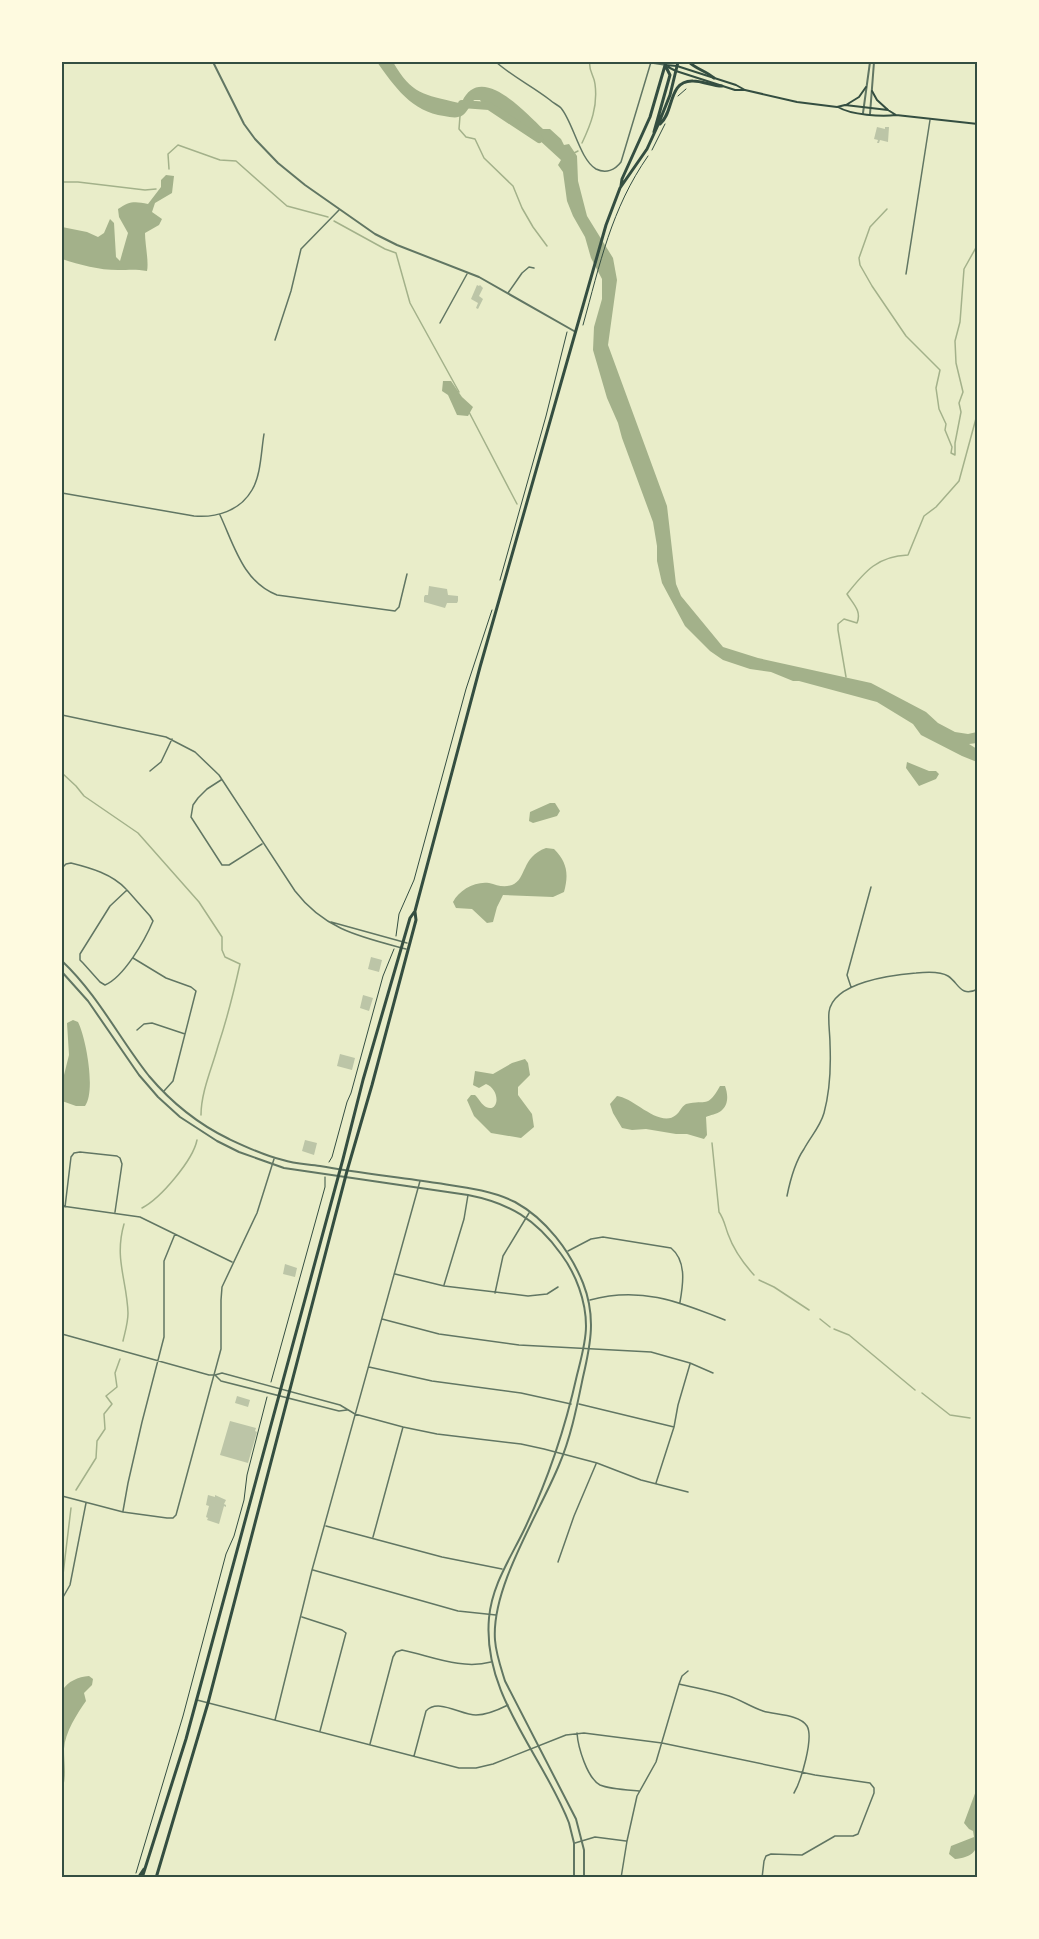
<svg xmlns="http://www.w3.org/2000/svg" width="1039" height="1939" font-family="Jost,sans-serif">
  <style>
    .water { fill: #a3b18a }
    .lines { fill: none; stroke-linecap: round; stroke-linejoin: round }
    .stream { stroke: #a3b18a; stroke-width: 1.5 }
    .river { stroke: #a3b18a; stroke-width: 8 }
    .building { fill: #bcc5a7 }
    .path { stroke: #344e41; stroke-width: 1 }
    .minor { stroke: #617663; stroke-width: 1.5 }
    .tertiary { stroke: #617663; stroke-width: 2 }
    .secondary { stroke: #344e41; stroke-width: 2 }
    .primary { stroke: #344e41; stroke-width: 3 }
    .neatline { fill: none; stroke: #344e41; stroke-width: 2 }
  </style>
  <rect width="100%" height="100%" fill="#e9edc9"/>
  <path class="water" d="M377,62h16c19,33 30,32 66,41l3,-1c18,-40 63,10 81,27h7l11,10 3,6 5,-1 8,12 1,25 9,35 26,42 4,22 -9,65 59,161 9,78 5,12 42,51 35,11 113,25 55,29 12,11 17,9 13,2 9,-2v11l-8,1 8,5v13l-15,-6 -41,-21 -8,-11 -36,-22 -78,-21h-6l-22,-9 -21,-3 -27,-9 -13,-9 -25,-25 -23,-43 -5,-22v-15l-4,-24 -31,-84 -4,-15 -11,-25 -14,-48 1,-23 8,-28v-20l-11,-21 -6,-21 -12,-21 -6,-15 -4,-29 -5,-7 3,-5 -36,-33 -15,-4 -17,-15 -11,-5 -2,-3h-6c-3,4 -7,12 -11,15 -6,4 -12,2 -19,1 -32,-4 -50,-30 -67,-54z
    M166,175l8,1 -2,17 -17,10 -3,9 10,7 -3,6 -14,8c0,11 4,29 2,38 -11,-2 -18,-1 -29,-1 -19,0 -38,-5 -56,-11v-32l25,5 11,5 6,-4 6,-14 4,4 2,34 4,4 8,-28 -9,-16 -1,-8c11,-8 17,-8 30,-5l13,-17v-7z
    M443,381h8l11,16 11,10 -5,9 -11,-1 -9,-20 -6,-4z
    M907,762l22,9h7l3,3 -3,5 -17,7 -13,-18z
    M550,803h5l5,8 -3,5 -24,7 -4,-2 1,-9z
    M546,848l8,1c13,13 15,25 10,43l-11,5 -50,-2 -6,12 -4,15 -6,1 -15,-14 -16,-1 -3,-6c6,-12 22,-21 36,-19 8,2 14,5 23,2 15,-6 9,-28 34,-37z
    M73,1020l5,2c8,16 18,69 7,84h-9l-14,-5v-18l7,-28 -2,-32z
    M525,1059l3,4 2,12 -12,12v8l14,19 2,13 -13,11 -30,-5 -17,-17 -7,-16 4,-5h4c4,4 7,10 11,12 13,6 15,-17 0,-23l-7,4 -6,-3 2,-14 18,3 19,-11z
    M720,1086h5c3,8 4,19 -4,25 -4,3 -11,4 -15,6l1,18 -3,4 -17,-5h-11l-30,-5 -14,1 -10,-2 -9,-15 -3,-9 7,-8c16,1 43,33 59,19 4,-3 5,-8 10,-11 21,-5 21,5 34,-18z
    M89,1676l4,3 -1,6 -8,8 2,8c-9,13 -21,31 -22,48 0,15 3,27 -2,42v-100c6,-10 16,-14 27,-15z
    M977,1788l1,42h-2c4,19 -1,27 -21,29l-6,-5 2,-8 23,-9 -1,-6 -4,-2 -5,-6z"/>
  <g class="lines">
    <path class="stream" d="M460,116l-1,13 7,8 9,2 9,19 29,28 9,22 11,19 14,19
      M582,143c9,-19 16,-37 13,-59 -1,-9 -7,-14 -5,-22
      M574,153l4,-2
      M169,169l-1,-15 10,-9 42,15 16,1 51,45 41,11
      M62,182h16l67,8 11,-1
      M887,209l-17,18 -11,31 1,7 12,21 34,50 34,34 -4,18 3,21 7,15 -1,6 7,17 -1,6 4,2
      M334,221l51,28 11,4 14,50 49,89
      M469,412l48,92
      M955,454v-11l6,-31 -2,-9 4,-11 -7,-29 -1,-22 5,-19 4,-53 14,-25
      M846,677l-8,-47v-6l6,-5 13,4c5,-12 -4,-19 -10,-29 18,-23 31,-38 61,-39l16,-39 12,-9 23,-26 19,-70
      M62,773l14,13 8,10 54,37 61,69 23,35v13l3,7 15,7c-6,27 -13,55 -22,82 -6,22 -17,46 -17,69
      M712,1143l7,69c5,7 6,14 9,22 5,14 16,30 26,41
      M142,1208c19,-10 51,-48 55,-68
      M759,1280l15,7 35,23
      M820,1319l10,8
      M834,1329l15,6 66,55
      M123,1341c2,-9 5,-18 5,-28 -1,-33 -14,-54 -4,-89
      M922,1393l28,22 20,3
      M976,1422l2,1
      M76,1490l20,-32 1,-17 8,-12 -1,-15 8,-10 -6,-8 11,-9 -2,-14 5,-14
      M62,1583l9,-75"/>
    <path class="river" d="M462,104l27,2 50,33"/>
  </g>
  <path class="building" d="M877,127l8,2v-2h4l-1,15 -8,-2 -1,3h-2l1,-3 -4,-1z
    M477,285l2,1 1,-1 3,3 -4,8 4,3 -5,10 -2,-1 2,-5 -7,-4z
    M429,586l18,3 1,6 10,1v5l-1,2h-10l-2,5 -21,-6v-5l1,-2h3z
    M371,957l11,3 -3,12 -11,-3z
    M363,995l10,3 -4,13 -9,-3z
    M340,1054l15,4 -3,12 -15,-4z
    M305,1140l12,3 -3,12 -12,-4z
    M285,1264l12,4 -2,9 -12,-3z
    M237,1396l13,4 -2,7 -13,-4z
    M230,1421l26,7 -1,3 2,1 -9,31 -28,-8z
    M208,1495l7,2v-2l11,5 -2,4 2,1v2l-2,-1 -5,18 -12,-4 1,-2 -2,-1 3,-11 -3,-1z"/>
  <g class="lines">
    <path class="path" d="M678,96l8,-7
      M652,150l13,-26
      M583,325c17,-61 28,-116 65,-169
      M500,580l46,-164 21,-84
      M396,936l3,-22 15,-34 52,-191 26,-79
      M329,1162l3,-5 15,-55 4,-9 32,-117 11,-27
      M271,1382l54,-195v-10
      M136,1873l47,-157 43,-162 8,-18 10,-36 3,-25 20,-78"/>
    <path class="minor" d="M496,62c17,15 36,24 54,38 3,3 8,5 11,8 12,14 19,52 35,61 10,5 19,1 25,-7l30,-100
      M652,63l13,2
      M906,274l24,-154
      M508,293l14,-20 7,-6 5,1
      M440,323l27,-49
      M275,340l16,-49 10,-42 38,-39
      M62,493l132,23c22,2 46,-5 58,-26 9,-15 9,-38 12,-56
      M220,515c14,30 23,67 57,80l118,16 4,-4 8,-33
      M62,715l104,22 29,15 24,23 76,116c30,39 66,46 111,58
      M150,771l11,-9 11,-23
      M221,780l-14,9 -9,9 -5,7 -2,12 31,48h7l33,-21
      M62,868l4,-4 5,-1c20,5 41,11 55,26
      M127,890l23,26 3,5c-8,19 -29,56 -48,64l-5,-3 -17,-19 -3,-3v-6l30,-48z
      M331,922l76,21
      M133,958l33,20 25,9 5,4 -23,90 -9,10
      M851,987l-4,-12 24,-88
      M137,1030l7,-6 8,-1 33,11
      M787,1196c3,-15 8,-34 17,-47 7,-13 16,-22 20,-36 6,-22 7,-46 6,-69 0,-10 -2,-22 -1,-32 4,-30 63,-37 87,-39 9,-1 24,-2 32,3 11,7 12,22 30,13
      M62,1206l78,11 92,45
      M65,1207l6,-50 3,-4 6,-1 37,4 3,2 2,6 -7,48
      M568,1251l23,-12 12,-2 68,11c16,13 12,37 9,54
      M395,1274l49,12 84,10 19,-2 11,-7
      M444,1285l20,-66 4,-24
      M495,1293l8,-37 26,-43
      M590,1300c51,-14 89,2 135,20
      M382,1319l57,15 80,11 132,7 39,11 23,10
      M62,1334l147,41h6l7,-2 118,32 15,9 48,13 34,7 84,10 23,5 53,14 44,17 47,12
      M369,1367l63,14 89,12 50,11
      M215,1375l6,6 118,30 8,-1
      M579,1404l95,23
      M656,1483l18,-56 4,-22 12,-41
      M62,1496l61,16 44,6h6l3,-3 45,-166v-49l1,-13 35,-74 17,-54
      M123,1511l5,-28 14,-61 22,-85v-76l11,-27
      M326,1526l116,31 60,12
      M373,1537l30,-110
      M558,1562l16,-46 22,-52
      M313,1570l145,41 38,4
      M62,1599l8,-14 16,-82
      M302,1617l40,13 4,3 -26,98
      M679,1684c17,4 34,7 50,12 12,4 22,11 34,15 12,4 36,3 44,15 7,12 -6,55 -13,67
      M197,1700l262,68h17l17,-4 73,-29 18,-2 78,10 153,32 55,8 4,5v5l-16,41 -5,2h-18l-33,19 -31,-1 -5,2 -2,5 -2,17
      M275,1720l37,-150 108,-389
      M577,1733c1,14 10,45 23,52 9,4 28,5 39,6
      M370,1744l23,-87 3,-5 6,-2c29,6 59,20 89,12
      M414,1756l12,-45c12,-13 35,4 50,4 11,0 22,-5 32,-10
      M575,1843l20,-6 31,4
      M621,1878l6,-37 10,-45 19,-34 23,-78 3,-8 6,-5"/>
    <path class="tertiary" d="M213,62l31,62 11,15 23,24 27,22 70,49 22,11 82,32 95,54
      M863,113l7,-51
      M870,114l4,-52
      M62,961c36,34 57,77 87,115 22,26 49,48 80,63 17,8 36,17 54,21 12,4 25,4 37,6 39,7 78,11 117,17 26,4 54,7 78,19 31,17 55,49 68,81 13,33 8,60 0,94 -6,29 -12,60 -24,88 -20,49 -68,122 -64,175 1,14 6,28 10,41l71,138 8,31v28
      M62,972l26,29 51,74 19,22 22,20 37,24 22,11 45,16 184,27c41,8 68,24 93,59 15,20 25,47 25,72 0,16 -5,33 -9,49 -12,54 -29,105 -53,155 -14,29 -32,55 -35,88 -7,77 54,137 80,205l5,20v35"/>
    <path class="secondary" d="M665,65l12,1 59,19 9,5 52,12 40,5 8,-2 43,5 8,5
      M668,67l8,4 59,19h10
      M872,91l5,9 11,10
      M846,105l13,-8 7,-10
      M838,107c13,8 44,10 58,8l82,9"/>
    <path class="primary" d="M689,62c7,7 17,9 25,16
      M660,124c14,-11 8,-44 33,-43 10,0 19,5 29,5
      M654,132l16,-57 -5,-10
      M621,186l1,-7 28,-62 16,-55
      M138,1878l6,-9
      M142,1878l44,-139 157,-580 20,-79 47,-162 5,-7 65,-244 126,-442 14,-37 27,-39 11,-24 12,-30 8,-33
      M156,1878l52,-175 139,-532 25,-86 44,-165 -1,-8"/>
  </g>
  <rect width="1039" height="1939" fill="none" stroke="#fefae0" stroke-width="126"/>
  <rect x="63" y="63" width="913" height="1813" class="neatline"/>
</svg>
